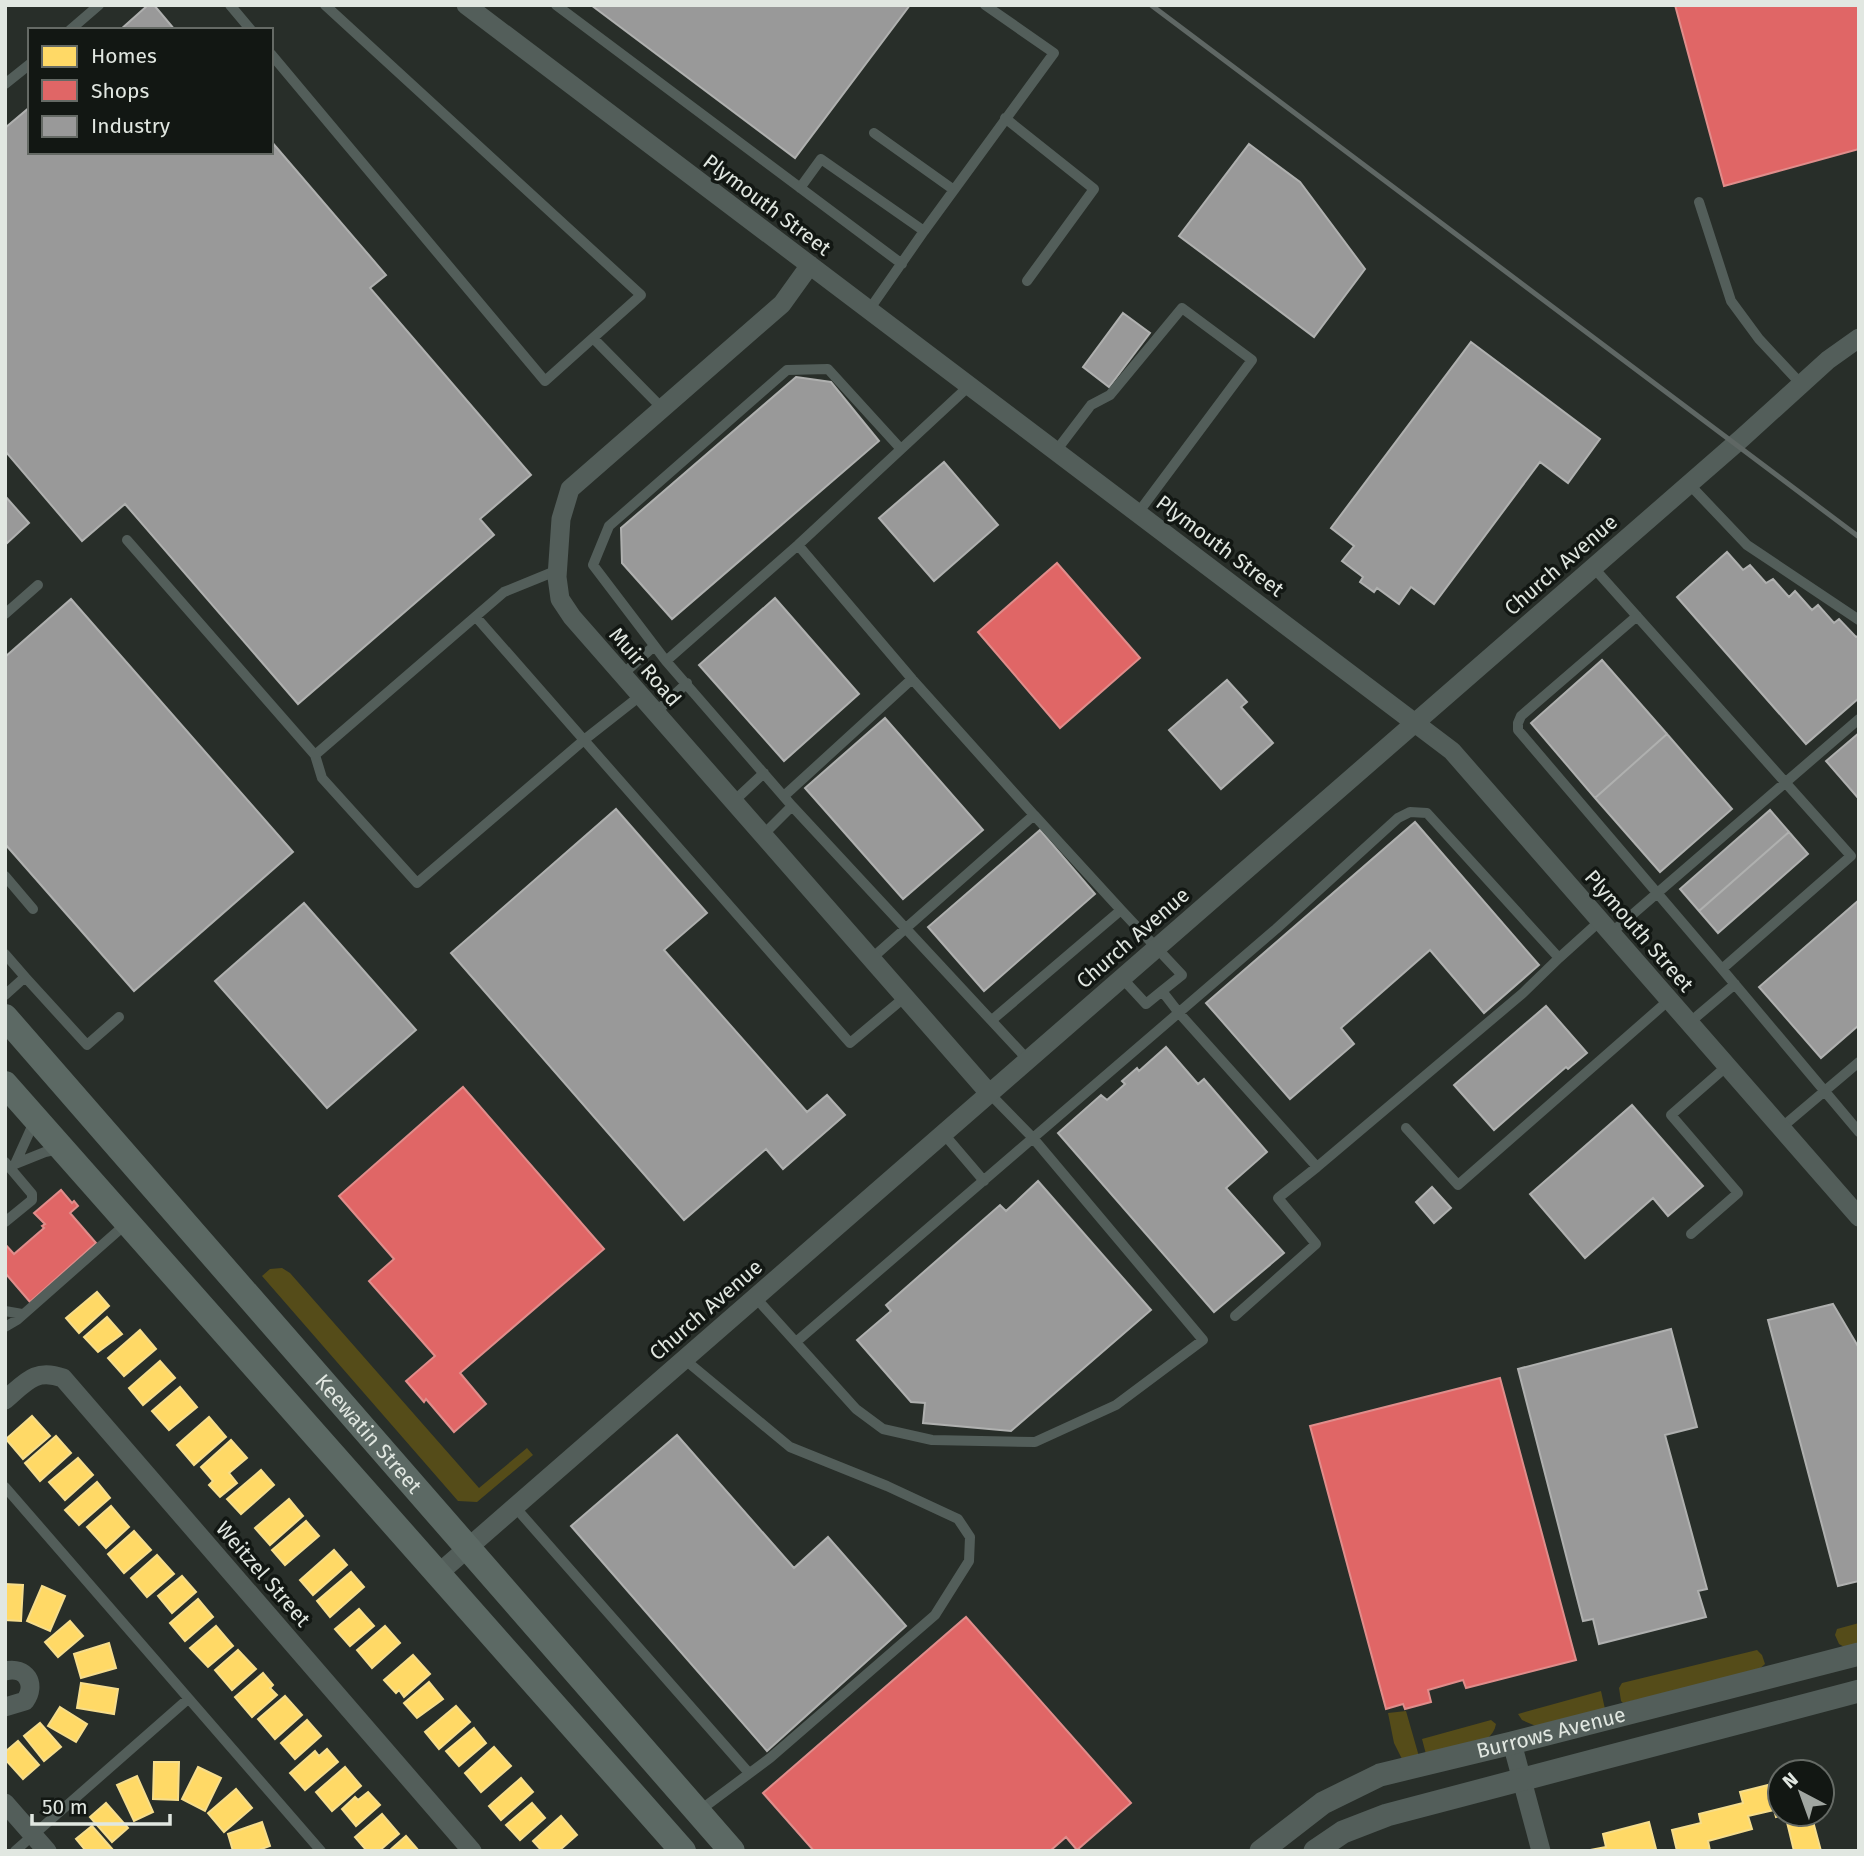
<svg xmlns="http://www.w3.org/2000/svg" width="1864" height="1856" font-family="'Fira Sans',sans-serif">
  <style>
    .grass { fill: #554c19 }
    .homes { fill: #ffd966; stroke: #f6dd8b; stroke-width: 2 }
    .shops { fill: #e06666; stroke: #e08d8b; stroke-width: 2 }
    .industry { fill: #999; stroke: #afb0af; stroke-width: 2 }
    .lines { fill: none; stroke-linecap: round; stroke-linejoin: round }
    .service { stroke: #535e5a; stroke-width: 10 }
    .minor { stroke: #535e5a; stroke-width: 19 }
    .tertiary { stroke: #535e5a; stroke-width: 23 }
    .secondary { stroke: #5c6964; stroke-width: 26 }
    .rail { stroke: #5f6764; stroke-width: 5 }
    .labels { text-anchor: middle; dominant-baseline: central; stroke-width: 7; stroke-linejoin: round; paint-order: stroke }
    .street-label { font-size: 21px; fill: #e1e7e1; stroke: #121713 }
  </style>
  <rect width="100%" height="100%" fill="#282e29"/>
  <path class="grass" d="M282,1268l8,5 189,215 48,-40 6,7 -56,47 -19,-1 -196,-225 8,-7z
    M1859,1623v21l-13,4 -7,-4 -4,-9 2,-6z
    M1757,1650l5,5 3,9 -9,8 -133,31 -2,-2 -2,-13 3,-5z
    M1601,1691l4,18 -67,18 -16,-7 -4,-6z
    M1406,1711l14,49 -18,-1 -8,-16 -6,-30z
    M1491,1720l5,4c-4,25 -48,28 -69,34l-5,-19z"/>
  <path class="homes" d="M97,1292l12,14 -30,27 -13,-15z
    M107,1317l15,17 -24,18 -14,-15z
    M140,1330l16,19 -32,27 -16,-18z
    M160,1361l15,17 -32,27 -14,-17z
    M180,1387l17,20 -28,23 -17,-19z
    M32,1416l18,20 -27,23 -17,-20z
    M209,1417l17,20 -32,28 -17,-20z
    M56,1436l15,17 -31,28 -15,-18z
    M231,1440l16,18 -18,15 8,10 -17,14 -11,-12 4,-4 -12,-14z
    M78,1458l15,17 -28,25 -16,-18z
    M261,1470l13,15 -33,29 -14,-15z
    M97,1482l13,16 -31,27 -14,-15z
    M289,1499l14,17 -33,29 -15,-17z
    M111,1506l18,21 -23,21 -19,-21z
    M306,1521l13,15 -34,29 -13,-15z
    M134,1531l17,19 -27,23 -16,-19z
    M334,1550l13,15 -34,30 -13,-15z
    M157,1555l17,19 -27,23 -16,-19z
    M351,1572l13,15 -34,30 -13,-16z
    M182,1576l14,16 -24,21 -14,-17z
    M5,1584l18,1 -2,36 -16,-1z
    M42,1586l23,10 -15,35 -23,-10z
    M198,1599l15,18 -28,24 -15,-18z
    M359,1609l15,17 -24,20 -15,-17z
    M70,1621l13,15 -25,21 -13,-15z
    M216,1626l17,20 -25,21 -18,-19z
    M385,1626l15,17 -28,25 -15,-18z
    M109,1643l7,25 -35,10 -7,-24z
    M238,1650l18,19 -24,21 -17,-20z
    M413,1655l17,19 -26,23 -5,-7 -3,3 -12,-13z
    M263,1673l10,12 -3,3 7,7 -25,22 -17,-20z
    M429,1682l14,17 -26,19 -13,-15z
    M81,1683l37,6 -4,25 -37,-6z
    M285,1696l17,19 -27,24 -17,-20z
    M456,1706l14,16 -31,27 -14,-17z
    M60,1707l27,17 -11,18 -28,-16z
    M307,1720l14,16 -26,23 -14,-16z
    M40,1723l21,24 -17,14 -20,-25z
    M474,1728l12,15 -27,23 -13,-15z
    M18,1741l21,24 -16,14 -18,-20v-7z
    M494,1747l17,19 -30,26 -16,-19z
    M327,1749l11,13 -33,28 -15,-17 25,-22 4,5z
    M154,1762h25l-1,38 -25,-1z
    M198,1767l23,11 -16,33 -23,-12z
    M345,1767l16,19 -29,25 -16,-19z
    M137,1776l16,36 -19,9 -17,-36z
    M521,1778l12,14 -32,28 -12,-14z
    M1768,1785l3,10 9,-4v23h31l10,37h-27l-9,-37 -9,3 -2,-7 -26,6 4,13 -44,12 2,10h-33l-5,-21 29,-7 -2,-9 44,-11 -3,-11z
    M236,1789l16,19 -28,24 -16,-19z
    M368,1792l12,13 -24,21 -14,-17 13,-12 3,3z
    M106,1803l22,25 -16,14 -22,-25z
    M532,1803l13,15 -25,22 -14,-15z
    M382,1814l17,20 -20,17h-12l-12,-14z
    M561,1816l16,19 -16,14 2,2h-21l-9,-10z
    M262,1822l8,24 -14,5h-23l-5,-17z
    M1649,1822l7,27 -8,2h-63l21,-4 -3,-13z
    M92,1826l21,24v1h-27l-10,-12z
    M406,1836l13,15h-30z"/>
  <path class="shops" d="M1675,5h184v144l-135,37z
    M1057,563l83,95 -80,70 -82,-96z
    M463,1087l141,162 -144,124 26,31 -32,28 -28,-33 -2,3 -18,-21 29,-25 -66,-75 25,-22 -55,-63z
    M61,1190l11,13 2,-2 4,5 -8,7 26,30 -66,59 -25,-29v-29l9,10 30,-26 -2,-2 3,-2 -11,-11z
    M1500,1378l76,282 -110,28 -3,-8 -35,10 3,12 -26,7 -2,-5 -17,5 -76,-283z
    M966,1617l165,186 -54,47 -11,-13 -16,14h-236l-51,-58z"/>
  <path class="industry" d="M148,5h6l21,25h-55z
    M591,5h319l-115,153z
    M30,107v45h241v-11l115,134 -16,13 161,187 -51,44 14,16 -196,169 -173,-200 -43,37 -77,-90v-323z
    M1249,144l51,38 65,87 -51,68 -135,-101z
    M1123,313l27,20 -41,54 -26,-20z
    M1471,342l129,97 -32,44 -28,-21 -106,142 -23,-17 -12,17 -22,-16 -3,4 -14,-10 3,-5 -21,-16 12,-15 -23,-18z
    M796,377l35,5 48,59 -207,178 -50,-56 -1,-35z
    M944,462l54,63 -64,56 -55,-63z
    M5,496l24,27 -24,22z
    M1727,552l16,18 7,-5 16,18 7,-4 16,18 6,-6 17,19 6,-5 16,18 5,-4 17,18 3,-2v63l-53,46 -129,-147z
    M775,598l84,96 -75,67 -85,-96z
    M71,599l222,253 -159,139 -129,-147v-187z
    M1602,660l65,74 -72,64 -64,-75z
    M1227,680l20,22 -6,5 32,36 -52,46 -52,-59z
    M885,718l98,112 -80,69 -98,-111z
    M1859,733v66l-33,-38z
    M1667,734l65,75 -72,63 -65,-74z
    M616,809l91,104 -43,37 143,162 20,-17 18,20 -62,54 -17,-20 -82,71 -233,-267z
    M1770,810l19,22 -90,79 -19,-22z
    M1415,822l124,143 -55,48 -54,-63 -89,78 13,16 -64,55 -84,-96z
    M1040,830l55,64 -111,97 -56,-64z
    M1789,832l19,22 -90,79 -19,-22z
    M1859,900v125l-38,33 -62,-71z
    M304,903l112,127 -89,78 -112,-127z
    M1546,1006l41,47 -19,16 -2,-2 -72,63 -40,-45z
    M1166,1047l32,37 6,-5 63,73 -41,36 58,65 -70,59 -156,-179 43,-38 6,5 18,-16 -3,-3 15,-13 2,3z
    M1632,1105l71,81 -35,30 -15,-18 -68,60 -55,-64z
    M1038,1181l113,129 -140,121 -88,-8 2,-20 -14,-1 -54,-62 34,-29 -5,-6 114,-100 6,6z
    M1432,1187l19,21 -17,15 -18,-21z
    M1833,1304l26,44v233l-21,5 -70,-266z
    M1671,1329l26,98 -32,8 42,154 -9,2 8,26 -107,27 -6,-25 -10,2 -65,-252z
    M677,1435l117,133 34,-31 78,89 -139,125 -196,-225z"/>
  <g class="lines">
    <path class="service" d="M230,5l21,25
      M556,5l346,259
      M70,30l29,-25
      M271,54l274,327 96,-86 -316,-290
      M5,84l25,-20
      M1005,118l89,71 -67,92
      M874,133l80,57
      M800,188l21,-29 103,72 -55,79
      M1699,202l32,99 28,38 42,45
      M924,231l130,-178 -69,-48
      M593,338l69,70
      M900,448l-72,-79 -41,1 -178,156 -16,39 73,96 126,145 236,254
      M1056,451l35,-46 19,-10 72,-87 70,52 -114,153
      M1689,484l58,61 112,75
      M127,540l188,215
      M798,545l114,134
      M1593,567l258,289 -129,113 137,163
      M5,614l33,-29
      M1637,616l-116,100 -3,7v7l204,239
      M476,617l108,123 -167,143 -95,-105 -7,-23 189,-163 54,-22
      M666,661l132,-116 171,-159
      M622,675l32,-29
      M640,696l-56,44 266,303 55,-46
      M655,713l32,-30
      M784,796l128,-117 122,136
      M733,802l31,-29
      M763,835l29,-29
      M5,876l28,33
      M1611,933l248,-214
      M5,954l20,23 -20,18
      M871,959l163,-144 87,95
      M25,977l62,68 32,-28
      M1122,978l24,26 16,-13 17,22 138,154 206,-174 36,-35
      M992,1020l129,-110 61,65 -20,16
      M1689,1023l46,-39
      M989,1093l44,45 243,-209 122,-111 12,-6 17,1 132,145 41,-37
      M34,1122l-19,42 30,-12 14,-3
      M1406,1128l52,57 211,-185
      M1781,1128l78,-66
      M943,1133l41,48
      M5,1162l27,32v6l-27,22
      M1691,1234l47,-41 -67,-78 56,-49
      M755,1297l101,112 27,20 49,11 103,2 81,-37 87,-65 -170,-202 -237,204
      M5,1311l17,3
      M1235,1316l81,-72 -38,-46 39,-31
      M5,1327l12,-7 110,-97
      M684,1359l106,88 97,39 71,33 12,18 -1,24 -34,54 -165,143 -71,53
      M5,1487l316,364
      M515,1507l234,266
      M15,1851l173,-152"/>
    <path class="minor" d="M466,5l986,746 407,466
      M810,265l-28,39 -212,185 -9,30 -4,58 3,22 12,18 417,476
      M5,1400c21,-18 30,-32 58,-22l409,473
      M439,1573l1303,-1135 86,-78 31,-22
      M5,1671c21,-5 32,13 20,30l-20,6
      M1512,1743l29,108
      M5,1803l42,48"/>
    <g class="tertiary">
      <path id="s1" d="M1261,1851l62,-48 57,-28 132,-32 347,-89"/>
      <path d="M1315,1851l28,-19 44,-17 472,-124"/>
    </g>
    <g class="secondary">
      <path id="s2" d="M5,1017l727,834"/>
      <path d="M5,1084l678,767"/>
    </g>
    <path class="rail" d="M1151,5l708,532"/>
  </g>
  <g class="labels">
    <g class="street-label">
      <text transform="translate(767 205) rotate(37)">Plymouth Street</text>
      <text transform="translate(1220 546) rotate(37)">Plymouth Street</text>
      <text transform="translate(1561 565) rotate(-41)">Church Avenue</text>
      <text transform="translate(645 667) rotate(49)">Muir Road</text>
      <text transform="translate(1639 931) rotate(49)">Plymouth Street</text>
      <text transform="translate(1133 938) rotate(-41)">Church Avenue</text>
      <text transform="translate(706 1310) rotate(-41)">Church Avenue</text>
      <text stroke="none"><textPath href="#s2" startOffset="553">Keewatin Street</textPath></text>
      <text transform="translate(263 1574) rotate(49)">Weitzel Street</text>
      <text stroke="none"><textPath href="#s1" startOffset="318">Burrows Avenue</textPath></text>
    </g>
  </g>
  <rect width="1864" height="1856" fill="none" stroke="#e1e7e1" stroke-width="14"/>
  <rect x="28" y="28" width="245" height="126" fill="#121713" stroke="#656a65" stroke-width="2"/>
  <rect x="42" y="46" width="35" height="21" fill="#ffd966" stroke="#656a65" stroke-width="2"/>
  <text x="91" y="63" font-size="21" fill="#e1e7e1">Homes</text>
  <rect x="42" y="80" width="35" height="21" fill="#e06666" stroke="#656a65" stroke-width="2"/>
  <text x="91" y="98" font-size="21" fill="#e1e7e1">Shops</text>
  <rect x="42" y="116" width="35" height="21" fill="#999999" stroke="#656a65" stroke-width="2"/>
  <text x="91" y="133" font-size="21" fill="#e1e7e1">Industry</text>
  <g transform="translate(1801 1793) rotate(319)"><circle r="33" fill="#121713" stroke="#656a65" stroke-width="2"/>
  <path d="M0-5L12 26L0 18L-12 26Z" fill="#a0a6a1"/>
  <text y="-10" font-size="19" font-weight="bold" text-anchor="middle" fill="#e1e7e1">N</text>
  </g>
  <path d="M32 1814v10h138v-10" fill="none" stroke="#e1e7e1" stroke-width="3.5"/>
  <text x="42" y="1814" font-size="21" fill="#e1e7e1" stroke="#121713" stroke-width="5" paint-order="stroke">50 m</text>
</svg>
